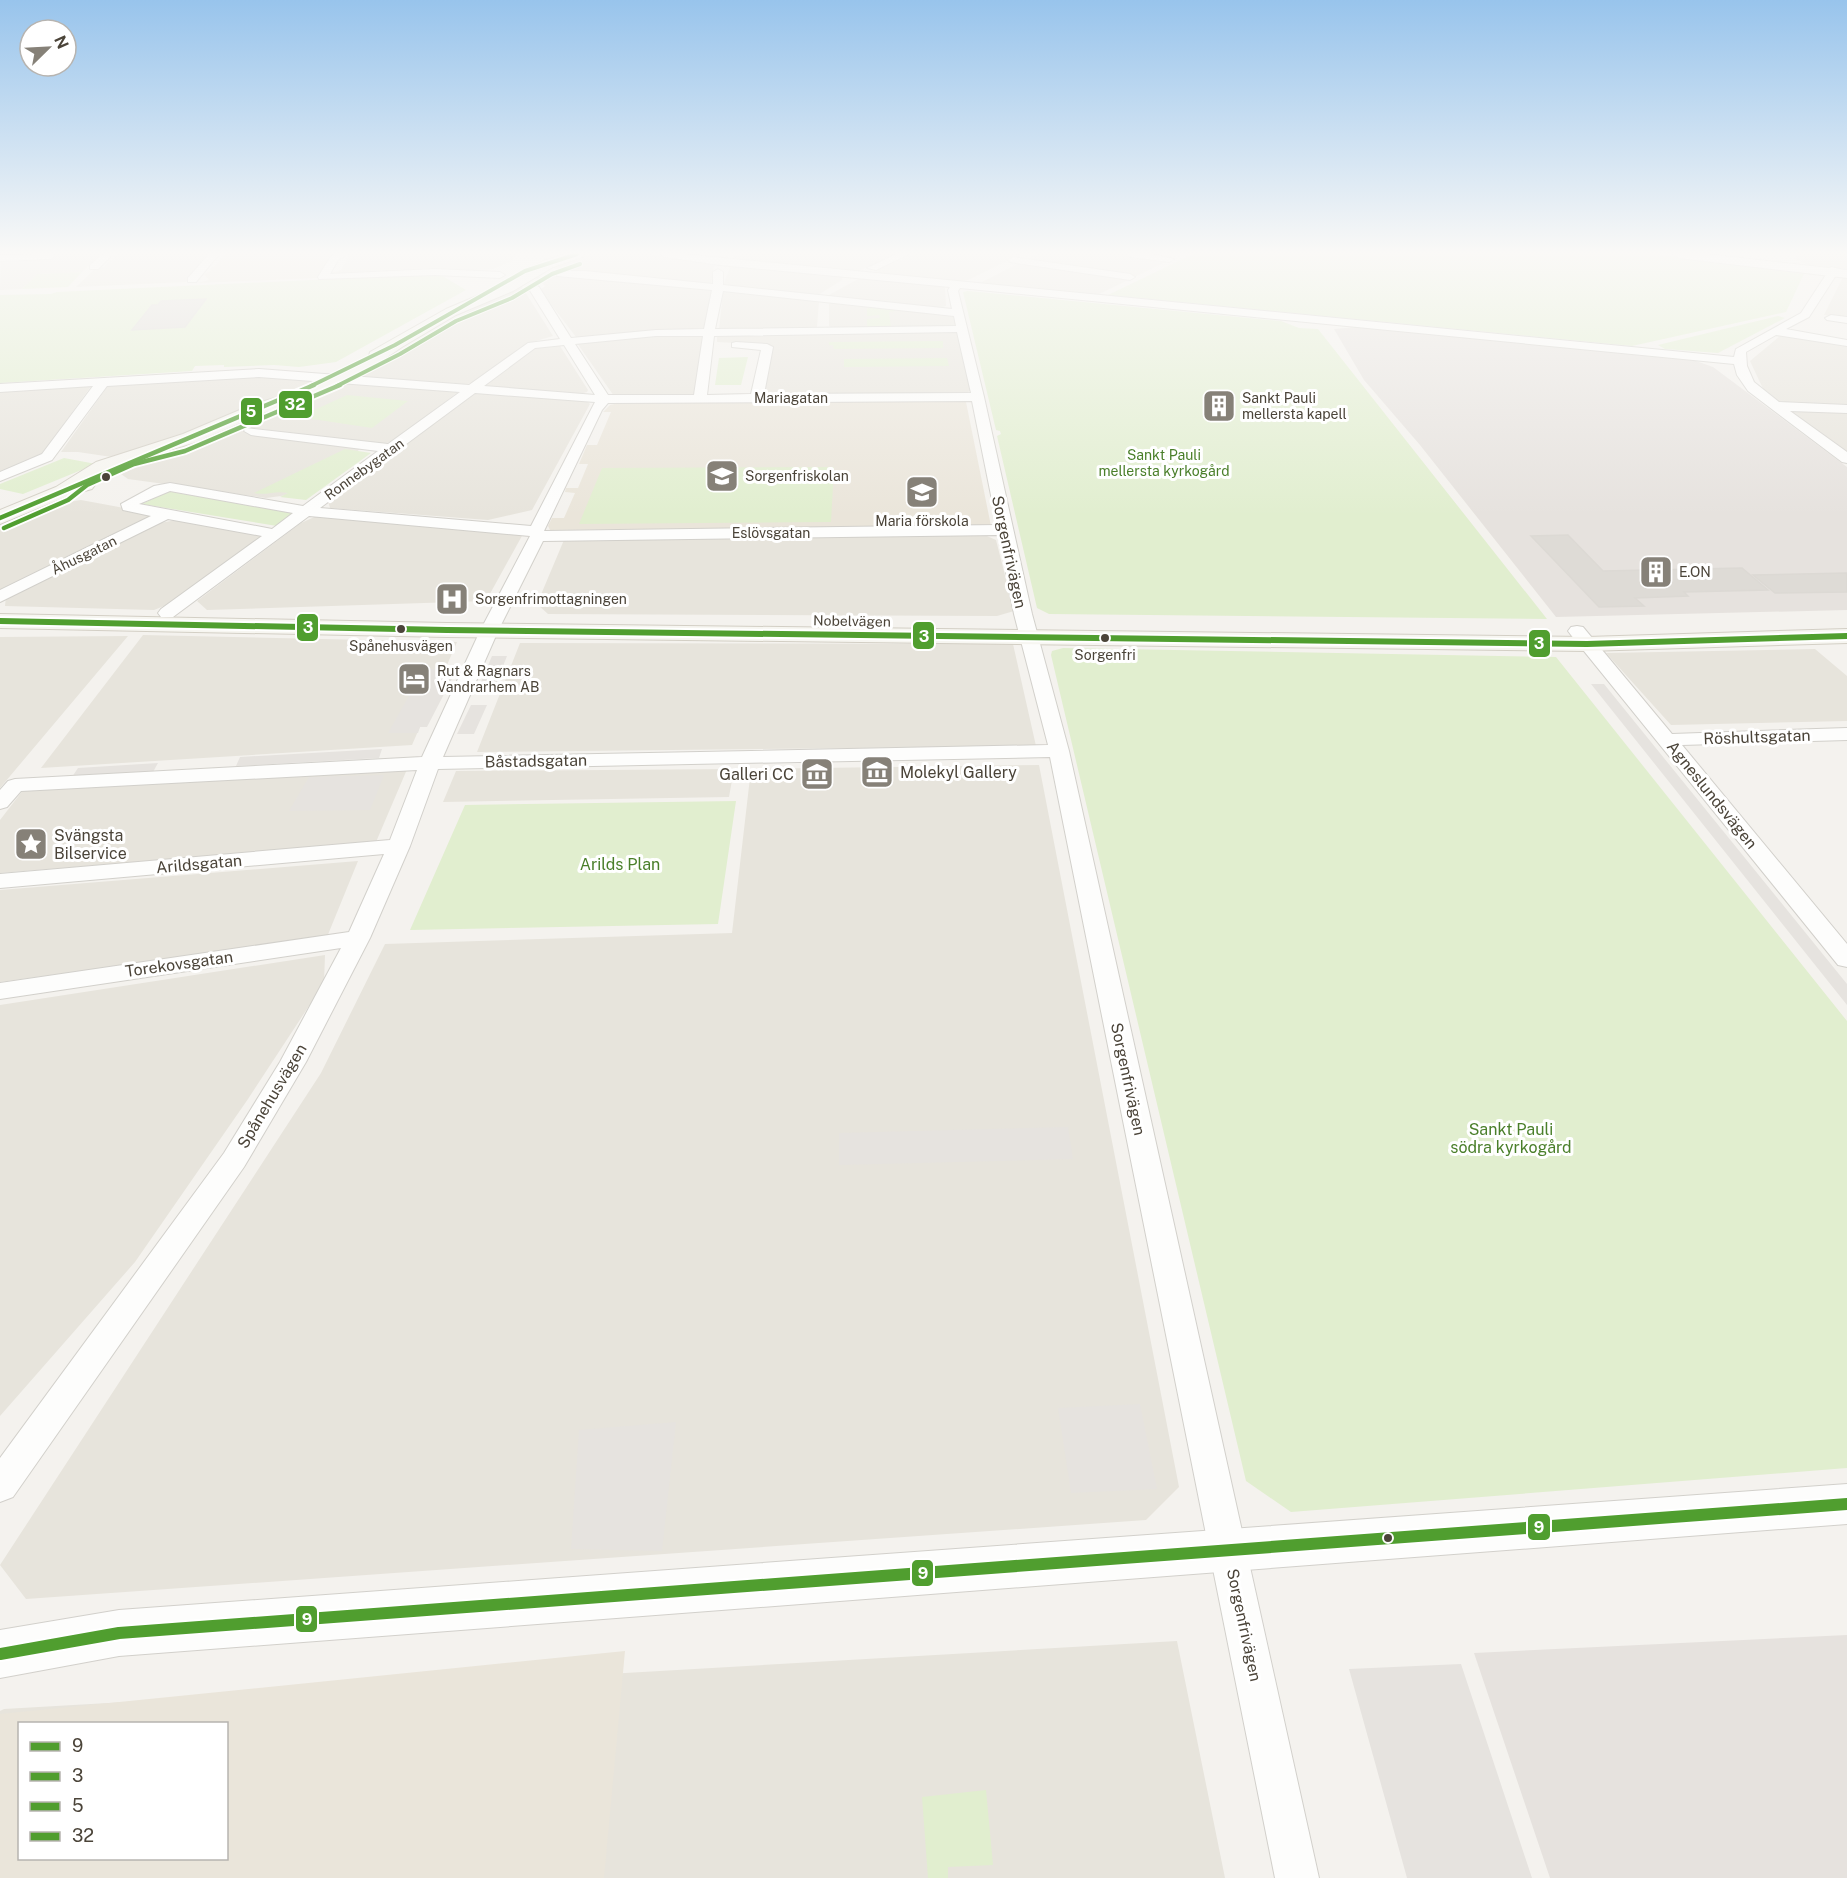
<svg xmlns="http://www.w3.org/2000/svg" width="1847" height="1878" font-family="'Public Sans',sans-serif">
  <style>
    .residential { fill: #e7e4dc; fill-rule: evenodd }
    .industrial { fill: #e6e2de }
    .education { fill: #eae5da; fill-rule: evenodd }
    .green { fill: #e1eecf }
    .parking { fill: #e6e3df }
    .building { fill: #dedbd6; stroke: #dcd9d4; stroke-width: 1.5 }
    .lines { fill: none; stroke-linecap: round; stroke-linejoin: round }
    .minor-casing { stroke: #d2d0cb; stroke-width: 2 }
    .tertiary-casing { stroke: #d2d0cb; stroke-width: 2 }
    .secondary-casing { stroke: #d3cfc5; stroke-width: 2 }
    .minor { fill: #fdfdfc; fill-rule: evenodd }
    .tertiary { fill: #fdfdfc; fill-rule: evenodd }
    .secondary { fill: #f7f6f1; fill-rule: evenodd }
    .bus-1-casing { stroke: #fff; stroke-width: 16 }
    .bus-2-casing { stroke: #fff; stroke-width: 10 }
    .bus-3-far1-casing { stroke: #fff; stroke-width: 6 }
    .bus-3-casing { stroke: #fff; stroke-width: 8 }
    .bus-4-far1-casing { stroke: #fff; stroke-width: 6 }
    .bus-4-casing { stroke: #fff; stroke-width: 8 }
    .bus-1 { stroke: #509e2f; stroke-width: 12 }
    .bus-2 { stroke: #509e2f; stroke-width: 6 }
    .bus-3-far1 { stroke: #509e2f; stroke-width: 4 }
    .bus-3 { stroke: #509e2f; stroke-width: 4.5 }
    .bus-4-far1 { stroke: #509e2f; stroke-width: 4 }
    .bus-4 { stroke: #509e2f; stroke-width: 4.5 }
    .bus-dot { fill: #4b4439; stroke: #fff; stroke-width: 2 }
    .labels { text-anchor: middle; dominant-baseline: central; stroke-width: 6; stroke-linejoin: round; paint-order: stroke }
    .far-street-label { font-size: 14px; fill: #4b4439; stroke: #fff }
    .far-poi-label { font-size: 14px; fill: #4b4439; stroke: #fff; text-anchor: start }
    .far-park-label { font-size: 14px; fill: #4a7f2a; stroke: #fff }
    .bus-label { font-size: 14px; fill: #4b4439; stroke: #fff }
    .street-label { font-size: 16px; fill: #4b4439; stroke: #fff }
    .poi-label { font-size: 16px; fill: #4b4439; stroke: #fff; text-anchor: start }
    .park-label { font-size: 16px; fill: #4a7f2a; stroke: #fff }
    .line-badge { stroke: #fff; stroke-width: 2 }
    .badge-label { font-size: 16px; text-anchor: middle; font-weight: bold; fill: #fff }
  </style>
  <rect width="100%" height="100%" fill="#f4f2ee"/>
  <path class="residential" d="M1,254h100l-19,18 -43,2 -17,15 -22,1z
    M117,254h91l-22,28 -110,5 20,-19 8,-1z
    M350,254h166l-4,7 -19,8 -36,2 2,-1 -31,-2 -97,5 10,-3z
    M589,254h59l63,9 3,2 -3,19 -161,-16z
    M742,254h156l-42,18 -124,-11 -1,-3z
    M914,254h107l-53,26 -15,2 -72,-8 -5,-3z
    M1037,254h110l29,3 -79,38 -119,-11z
    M1801,254h46v15l-38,-4 -14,-6z
    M741,266l101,10v4l-27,17 -92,-11 7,-19z
    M559,276l146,12 6,2 -6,38 -129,9 -36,-47 5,-4 -10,-9z
    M1843,277h4v41l-23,-3z
    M866,278l76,8 3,2 1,18 -12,3 -100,-10 -5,-4 29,-16z
    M522,287l31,49 -27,8 -53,39 -14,2 -101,-9 148,-86z
    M726,291l93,10 -2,26 -97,3 -1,-1 4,-36z
    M832,302l123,14 2,9 -3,2 -120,2 -5,-3v-22z
    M958,332l13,58 -4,3 -203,2 8,-50 -55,-3v-6z
    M1814,334l33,9v108l-82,-58 -15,-32 30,-25z
    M644,335h60l-10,60 -80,1 -37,-53z
    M555,344l5,2 28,44 -1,2 -7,2 -95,-8 51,-39z
    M253,376l61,5 -182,79 -54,-8h-17l49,-69z
    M343,382l115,9v1l-66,50 -14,2 -126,-16 -16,-4z
    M92,385l-50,69 -42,18v-81z
    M475,393l110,7 5,4 -58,106 -44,10 -158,-12 -2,-7z
    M235,430l126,18 -50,44 -45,6 -138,-19 -7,-5 92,-41z
    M81,500l65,12 4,6 -150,72v-64l46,-20z
    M321,514l202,20 -37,67 -279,9 -10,-9 104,-78z
    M176,520l86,14 -1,7 -82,59 -25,10 -149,-4 1,-9 149,-73z
    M980,533l16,7 18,71 -17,5 -449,-2 -11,-10 27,-64z
    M143,635l314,7 -45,103 -371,23z
    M128,636l-128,152v-151z
    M520,643l493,1 23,102 -559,6z
    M1815,649l32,27v45l-176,4 -65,-72z
    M1039,765l140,722 -33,33 -1120,79 -26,-34 321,-492 64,-129 347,-11 19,-164z
    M408,767l-32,75 -376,31v-53l24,-31z
    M734,769l-5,28 -286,5 13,-31z
    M358,861l-31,76 -327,45v-92z
    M325,955l-1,28 -76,116 -113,163 -135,154v-411z
    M1177,1641l48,237h-1225v-167l4,-2zM20,1724h206v134h-206z"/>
  <path class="industrial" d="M1357,327l339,34 17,6 134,100v143l-291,7 -136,-172 -56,-65 -30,-51z
    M1847,1635v243h-297l-76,-225z"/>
  <path class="education" d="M225,254h107l-15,24 -120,5 12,-3 -5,-6 7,-3 -1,-3 5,-2z
    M623,402h343l25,124 -441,4 -2,-4 4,-8h12l11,-25 -10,-1 1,-4h12l10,-24h-9l8,-19h10l14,-33h-8l7,-7z
    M625,1651l-21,227h-604v-164zM20,1724h206v134h-206z"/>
  <path class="green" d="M1193,254h461l150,20 -18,38 -154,34 -524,-51z
    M82,272l-14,15 -46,2 16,-15z
    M439,274l27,16 -130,72 -37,5 -25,-2 -50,2v-2l-29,1 -3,5 -192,12v-88l51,-1 6,-2z
    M968,291l313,30 18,7 19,1 229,290 -498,-5 -12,-6 -40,-172 4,-2 -1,-3 -4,-1 -33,-138z
    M870,307l25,2v2l-6,1 2,15h-24v-8l13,-1 -1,-3 -12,1v-7z
    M1778,316l7,2 -67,35 -53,-4 -7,-4z
    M943,341v7l-109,1 -1,-4h-4v-3z
    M748,357l-7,28h-26l4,-27z
    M947,358l2,8 -105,1v-8z
    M347,395l61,6 -36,27 -73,-11z
    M345,449l26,4 -65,47 -26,-3 8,-4c-13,-3 -21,3 -34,0z
    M64,458l32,6 -73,30 -23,-5v-5z
    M834,467l-3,55 -252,2 23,-56z
    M173,489l133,21 -29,16 -135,-22z
    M1063,648l493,9 291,364v447l-556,44 -45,-31 -195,-826 1,-4z
    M736,801l-18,123 -308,6 55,-125z
    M986,1790l7,75 -45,2v11h-20l-6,-81z"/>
  <path class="parking" d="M492,656h15l-13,33h-16z
    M424,669h33l-30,58h-7l-2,6h-30z
    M1591,684h13l243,300v21z
    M471,705h16l-13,29h-17z
    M382,749l-3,9 -143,8 4,-9z
    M158,763l-5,9 -81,5 6,-9z
    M384,775l-14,35 -81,1 20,-34z
    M1068,1127l5,32 -234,6v-32z
    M1140,1404l17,85 -86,4 -13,-85z
    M676,1422l-14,129 -91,-2 8,-119z
    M1461,1664l71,214h-125l-58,-209z"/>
  <path class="building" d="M206,299l-21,28 -53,3 20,-25h6l3,-4z
    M1568,535l35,36 139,-3 26,22 -84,2 4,4 -53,2 9,8 -45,1 -68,-71z
    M1847,573v19l-72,1 -22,-18z"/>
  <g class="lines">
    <g class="minor-casing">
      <path id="minor" d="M53,254l2,2 -5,3 -50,2v-6z
        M103,254h10l-15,15h-8v-4z
        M209,254h10l-23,28h-8v-4z
        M336,254h12l-10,6 -8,14 105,-5 65,3 5,3 -5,3 -65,-3 -116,4 -1,-2 13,-21z
        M660,254h22l1052,103 2,-8 65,-36 30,-46 9,2 -31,48 -23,12 61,11v6l-71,-11 -30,17 1,14 7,16 25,20 68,3v8l-57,-2 57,41v11l-5,-1 -94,-71 -11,-16 -3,-11 -774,-76 -2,3 26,106 48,217 37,137 250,1127h-44l-225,-1121 -612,12 -28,77 -40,92 -64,124 -62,105 -231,330 -13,5v-44l224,-305 56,-91 61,-114 -341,51v-16l349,-51 35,-78 -384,34v-14l390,-34 27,-70 -396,21 -14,16 -7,2v-19l8,-9 7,-2 407,-22 58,-126 50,-95 -221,-20 -136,101h-12l-3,-4 3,-4 101,-73 -94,-17 -168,83v-12l151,-74 -28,-6 -2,-6 33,-18 16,-3 133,23 75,-55 -127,-16 -7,-4 2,-3 142,16 72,-52 -201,-15 -152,9 -55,74 -52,21v-9l42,-18 51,-68 -93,6v-8l259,-15 210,16 59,-42 32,-4 -31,-50 1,-4 4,-1 5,3 32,51 85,-8 48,-1 8,-39 -155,-14v-4l4,-1h24l128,13v-12l5,-3 5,3v13l229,24 -4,-19 2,-3 -230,-22 -55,-8zM723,291l231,25 2,10 -241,3zM957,332l14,61 -207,1 9,-47 -6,-3 -31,-2 -4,1v4l29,3 -10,44 -44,1 7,-59zM656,336h47l-9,59h-86l-33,-51zM564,345l31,50 -111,-9 51,-38zM475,393l120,9 -64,124 -211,-18zM972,401l25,124 -453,6 58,-121 6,-7zM170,491l123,22 -21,16 -133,-25zM999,535l15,79 34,131 -605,12 55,-126 45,-90z
        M897,254h12l-33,16 -9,-2z
        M1126,254h24l24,5 -5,3 -38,-5z
        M1013,257l117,17 5,3 -5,3 -120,-18 -2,-2z
        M1831,315l16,2v6l-20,-3 -2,-2z
        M1577,626l6,1 89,107 175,-6v12l-165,5 165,199v23l-9,-2 -267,-330 -3,-4 3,-4z"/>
    </g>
    <g class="tertiary-casing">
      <path id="tertiary" d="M1673,254h33l141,16v8l-168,-20z
        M1847,1484v40l-1728,132 -119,22v-48l119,-20z"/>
    </g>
    <g class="secondary-casing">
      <path id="secondary" d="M565,254h19l-2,3 -29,10 -40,24 -57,24 -54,32 -35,24 -36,20 -30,11 -35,10 -70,30 -71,22 -35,16 5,5 -3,4 -22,6 -70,29v-14l56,-23 40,-25 87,-28 71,-30 52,-15 38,-18 25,-15 1,-4 76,-43 57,-24 40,-24z
        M0,614l447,9 1140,14 260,-8v14l-260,8 -1140,-14 -447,-9z"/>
    </g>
    <use href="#minor" class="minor"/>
    <use href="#tertiary" class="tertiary"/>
    <use href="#secondary" class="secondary"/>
    <g class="bus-1-casing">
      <path id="bus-1" d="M0,1654l119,-21 1728,-129"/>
    </g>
    <g class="bus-2-casing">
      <path id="bus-2" d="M0,621l447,9 1140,14 260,-8"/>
    </g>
    <g class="bus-3-far1-casing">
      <path id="bus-3-far1" d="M311,386l84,-41 130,-74 52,-17"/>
    </g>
    <g class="bus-3-casing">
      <path id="bus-3" d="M0,518l314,-133"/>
    </g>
    <g class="bus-4-far1-casing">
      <path id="bus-4-far1" d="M337,386l63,-32 56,-33 56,-23 40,-24 28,-10"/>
    </g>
    <g class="bus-4-casing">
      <path id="bus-4" d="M4,528l64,-28 19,-15 47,-21 51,-13 155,-66"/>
    </g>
    <use href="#bus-1" class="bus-1"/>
    <use href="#bus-2" class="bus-2"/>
    <use href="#bus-3-far1" class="bus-3-far1"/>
    <use href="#bus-3" class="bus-3"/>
    <use href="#bus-4-far1" class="bus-4-far1"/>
    <use href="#bus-4" class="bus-4"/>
  </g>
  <linearGradient id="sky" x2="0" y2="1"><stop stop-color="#98c4ec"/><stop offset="0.49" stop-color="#faf9f7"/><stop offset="1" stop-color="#faf9f7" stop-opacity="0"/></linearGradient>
  <rect width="1847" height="516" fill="url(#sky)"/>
  <defs>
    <g id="building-square" transform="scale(1.725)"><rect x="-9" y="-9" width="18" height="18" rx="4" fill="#868178" stroke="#fff"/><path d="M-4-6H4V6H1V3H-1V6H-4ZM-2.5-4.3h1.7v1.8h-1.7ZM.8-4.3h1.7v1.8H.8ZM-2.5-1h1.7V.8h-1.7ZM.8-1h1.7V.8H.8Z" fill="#fff"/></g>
    <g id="school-square" transform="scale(1.725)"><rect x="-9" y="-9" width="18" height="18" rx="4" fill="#868178" stroke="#fff"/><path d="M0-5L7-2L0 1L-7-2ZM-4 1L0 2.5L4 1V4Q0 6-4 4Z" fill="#fff"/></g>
    <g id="hospital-square" transform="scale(1.725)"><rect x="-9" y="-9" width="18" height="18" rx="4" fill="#868178" stroke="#fff"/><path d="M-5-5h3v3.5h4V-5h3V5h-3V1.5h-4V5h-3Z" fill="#fff"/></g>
    <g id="hotel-square" transform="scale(1.725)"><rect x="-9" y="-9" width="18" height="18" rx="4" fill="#868178" stroke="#fff"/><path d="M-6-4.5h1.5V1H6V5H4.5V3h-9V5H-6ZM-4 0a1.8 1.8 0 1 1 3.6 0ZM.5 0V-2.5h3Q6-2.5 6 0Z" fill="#fff"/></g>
    <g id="museum-square" transform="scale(1.725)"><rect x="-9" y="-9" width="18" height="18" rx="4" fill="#868178" stroke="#fff"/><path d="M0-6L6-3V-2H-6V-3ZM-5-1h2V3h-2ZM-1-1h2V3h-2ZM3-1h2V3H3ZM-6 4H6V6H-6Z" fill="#fff"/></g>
    <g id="sight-square" transform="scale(1.725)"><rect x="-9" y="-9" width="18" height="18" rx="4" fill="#868178" stroke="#fff"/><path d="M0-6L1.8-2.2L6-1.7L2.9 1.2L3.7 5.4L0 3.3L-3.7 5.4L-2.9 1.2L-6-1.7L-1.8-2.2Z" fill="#fff"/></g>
  </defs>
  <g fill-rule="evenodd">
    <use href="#building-square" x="1219" y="406"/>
    <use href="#school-square" x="722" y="476"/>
    <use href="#school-square" x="922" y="492"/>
    <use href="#building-square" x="1656" y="572"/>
    <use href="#hospital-square" x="452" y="599"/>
    <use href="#hotel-square" x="414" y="679"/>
    <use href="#museum-square" x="877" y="772"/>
    <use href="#museum-square" x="817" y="774"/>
    <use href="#sight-square" x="31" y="844"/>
  </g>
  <g class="bus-dot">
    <circle cx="106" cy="477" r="5"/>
    <circle cx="401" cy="629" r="5"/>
    <circle cx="1105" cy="638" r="5"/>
    <circle cx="1388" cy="1538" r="5"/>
  </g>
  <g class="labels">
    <g class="far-street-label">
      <text x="791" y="398">Mariagatan</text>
      <text transform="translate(364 469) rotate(-36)">Ronnebygatan</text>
      <text x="771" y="533">Eslövsgatan</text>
      <text transform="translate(84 555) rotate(-26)">Åhusgatan</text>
      <text transform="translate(852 621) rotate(1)">Nobelvägen</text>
    </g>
    <g class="far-poi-label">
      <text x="1242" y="398">Sankt Pauli<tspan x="1242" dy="16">mellersta kapell</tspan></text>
      <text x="745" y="476">Sorgenfriskolan</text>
      <text x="922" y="521" text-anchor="middle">Maria förskola</text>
      <text x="1679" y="572">E.ON</text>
      <text x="475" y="599">Sorgenfrimottagningen</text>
      <text x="437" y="671">Rut &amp; Ragnars<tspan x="437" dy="16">Vandrarhem AB</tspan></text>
    </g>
    <g class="far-park-label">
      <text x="1164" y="455">Sankt Pauli<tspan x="1164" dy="16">mellersta kyrkogård</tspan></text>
    </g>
    <g class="bus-label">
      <text x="401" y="646">Spånehusvägen</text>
      <text x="1105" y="655">Sorgenfri</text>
    </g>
    <g class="street-label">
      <text transform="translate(1009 552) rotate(78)">Sorgenfrivägen</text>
      <text transform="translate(1757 737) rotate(-2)">Röshultsgatan</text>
      <text transform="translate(536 761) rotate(-1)">Båstadsgatan</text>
      <text transform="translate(1712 795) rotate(51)">Agneslundsvägen</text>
      <text transform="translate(199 864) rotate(-5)">Arildsgatan</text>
      <text transform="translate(179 964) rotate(-8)">Torekovsgatan</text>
      <text transform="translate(1128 1079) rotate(78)">Sorgenfrivägen</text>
      <text transform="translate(272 1096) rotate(-59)">Spånehusvägen</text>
      <text transform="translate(1244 1625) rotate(78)">Sorgenfrivägen</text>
    </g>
    <g class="poi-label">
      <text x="900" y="772">Molekyl Gallery</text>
      <text x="794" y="774" text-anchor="end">Galleri CC</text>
      <text x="54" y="835">Svängsta<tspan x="54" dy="18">Bilservice</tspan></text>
    </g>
    <g class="park-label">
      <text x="620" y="864">Arilds Plan</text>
      <text x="1511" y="1129">Sankt Pauli<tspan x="1511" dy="18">södra kyrkogård</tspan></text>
    </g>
  </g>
  <g class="line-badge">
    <rect x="278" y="390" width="35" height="29" rx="6" fill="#509e2f"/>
    <rect x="240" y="397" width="23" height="29" rx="6" fill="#509e2f"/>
    <rect x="296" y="613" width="23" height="29" rx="6" fill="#509e2f"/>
    <rect x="912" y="621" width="23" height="29" rx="6" fill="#509e2f"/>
    <rect x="1528" y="629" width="23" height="29" rx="6" fill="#509e2f"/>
    <rect x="1527" y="1513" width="24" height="28" rx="6" fill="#509e2f"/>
    <rect x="911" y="1559" width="23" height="28" rx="6" fill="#509e2f"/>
    <rect x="295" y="1605" width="23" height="28" rx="6" fill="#509e2f"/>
  </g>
  <g class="badge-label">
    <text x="295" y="410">32</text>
    <text x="251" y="417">5</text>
    <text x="308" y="633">3</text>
    <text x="924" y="642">3</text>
    <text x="1539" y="649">3</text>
    <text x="1539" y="1533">9</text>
    <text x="923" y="1579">9</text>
    <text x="307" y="1625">9</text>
  </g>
  <rect x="18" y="1722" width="210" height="138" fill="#ffffff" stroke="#b7b4b0" stroke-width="1.5"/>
  <rect x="30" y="1742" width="30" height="9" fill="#509e2f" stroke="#b7b4b0" stroke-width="1.5"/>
  <text x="72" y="1752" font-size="18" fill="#4b4439">9</text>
  <rect x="30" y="1772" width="30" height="9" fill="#509e2f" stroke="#b7b4b0" stroke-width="1.5"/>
  <text x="72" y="1782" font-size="18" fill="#4b4439">3</text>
  <rect x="30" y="1802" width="30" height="9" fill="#509e2f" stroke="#b7b4b0" stroke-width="1.5"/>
  <text x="72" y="1812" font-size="18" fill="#4b4439">5</text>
  <rect x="30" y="1832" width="30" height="9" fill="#509e2f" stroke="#b7b4b0" stroke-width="1.5"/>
  <text x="72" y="1842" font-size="18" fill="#4b4439">32</text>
  <g transform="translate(48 48) rotate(66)"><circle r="28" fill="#ffffff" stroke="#b7b4b0" stroke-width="1.5"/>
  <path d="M0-4.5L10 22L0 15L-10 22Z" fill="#868178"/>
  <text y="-9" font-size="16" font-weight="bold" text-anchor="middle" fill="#4b4439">N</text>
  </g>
</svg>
